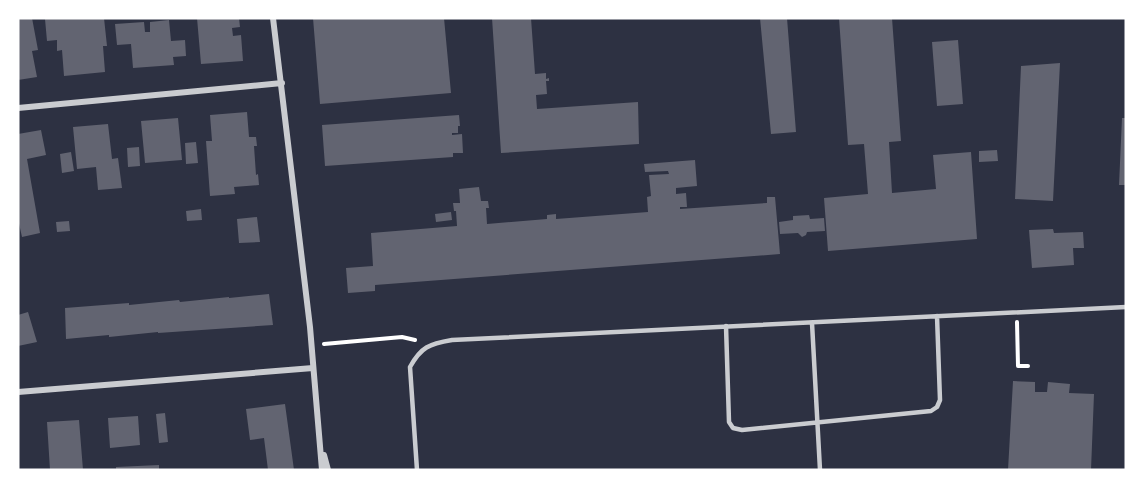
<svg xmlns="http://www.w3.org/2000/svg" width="1144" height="488" font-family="'Varela Round',sans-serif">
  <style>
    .building { fill: #626471 }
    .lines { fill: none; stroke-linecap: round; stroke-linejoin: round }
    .path { stroke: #fff; stroke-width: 4 }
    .service { stroke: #caccd0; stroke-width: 4.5 }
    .minor { stroke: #caccd0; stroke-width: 6 }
  </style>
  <rect width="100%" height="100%" fill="#2d3142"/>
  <path class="building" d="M18,18h14l6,32 -6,1 5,26 -19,3z
    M104,18l3,28h-4l2,26 -41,4 -2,-26 -5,1v-11l-10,1 -2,-22z
    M197,18h42l1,9 -8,1 1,8 8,-1 2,26 -42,3z
    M313,18h131l7,75 -131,11z
    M492,18h39l4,56 11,-1v6l3,-1v3h-3l1,13 -11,1 1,14 101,-7 1,42 -138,9z
    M760,18h27l9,114 -25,2z
    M839,18h53l9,123 -12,1 3,51 44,-4 -3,-34 38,-3 6,87 -149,12 -4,-53 44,-4 -4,-50 -16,1z
    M169,20l2,21 14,-1 1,16 -13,1 1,8 -41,3 -2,-24 -14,1 -2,-21 29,-2 1,10h5v-10z
    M958,40l5,64 -26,2 -5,-64z
    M1060,63l-7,138 -38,-2 6,-133z
    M247,112l2,25h7l1,9h-3l2,29 2,-1 1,11 -25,2 1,7 -25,2 -4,-55h6l-2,-26z
    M459,115l1,11h-2v7h-6v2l10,-1 1,19h-10v4l-128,9 -3,-41z
    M178,118l4,42 -37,3 -4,-42z
    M1122,118h4v67h-7z
    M108,124l4,35 6,-1 4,30 -24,2 -2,-23 -19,2 -4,-42z
    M41,130l5,25 -19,4 13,74 -18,4 -4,-18v-85z
    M196,142l2,21 -12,1 -1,-21z
    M139,147l1,19 -12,1 -1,-19z
    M997,150l1,11 -19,1v-11z
    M71,152l3,19 -12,2 -2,-19z
    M695,160l2,26 -21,2v6l10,-1 1,14h-7v2l87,-6v-6h8l5,57 -405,31v6l-27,2 -2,-25 27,-2 -2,-33 86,-7 -1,-15h-2l-1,-8h7l-1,-14 20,-2 2,14h7l1,7h-3l1,16 60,-5v-4l9,-1v5l92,-7 -1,-15 4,-1 -2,-21 20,-1 -1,-3 -23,1 -1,-8z
    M201,209l1,11 -15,1 -1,-10z
    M451,212l1,8 -16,2 -1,-8z
    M809,215l1,4 14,-1 1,13 -18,1 -1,3 -4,2 -4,-4 -18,1 -1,-12 14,-2v-4z
    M257,217l3,25 -21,1 -2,-24z
    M69,221l1,10 -13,1 -1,-10z
    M1053,229l1,4 29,-1 1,16h-11l1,17 -42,3 -3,-38z
    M269,294l4,31 -115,8v-1l-49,5v-2l-43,4 -1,-31 64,-5v2l50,-5 1,2 49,-5v1z
    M28,312l9,30 -19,4v-31z
    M1013,381l22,1v10h12l1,-10 22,2 -1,9 25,1 -3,76h-83z
    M285,404l9,66h-26l-4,-32 -14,2 -4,-31z
    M165,413l3,29 -9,1 -3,-29z
    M138,416l2,29 -30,3 -2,-30z
    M79,420l4,50h-33l-3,-48z
    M159,465v5h-43v-3z"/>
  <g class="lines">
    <path class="path" d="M1017,322l1,44h10
      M324,344l78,-7 13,3"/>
    <path class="service" d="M812,323l8,147
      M726,326l3,96 4,6 9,2 189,-19 6,-4 3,-7 -3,-84
      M417,470l-7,-103c11,-20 19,-23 42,-27l674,-33"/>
    <path class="minor" d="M273,18l37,309 12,143
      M18,108l264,-25
      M18,392l295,-24
      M324,455l4,15"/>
  </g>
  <rect width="1144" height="488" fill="none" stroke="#ffffff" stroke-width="39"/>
</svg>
